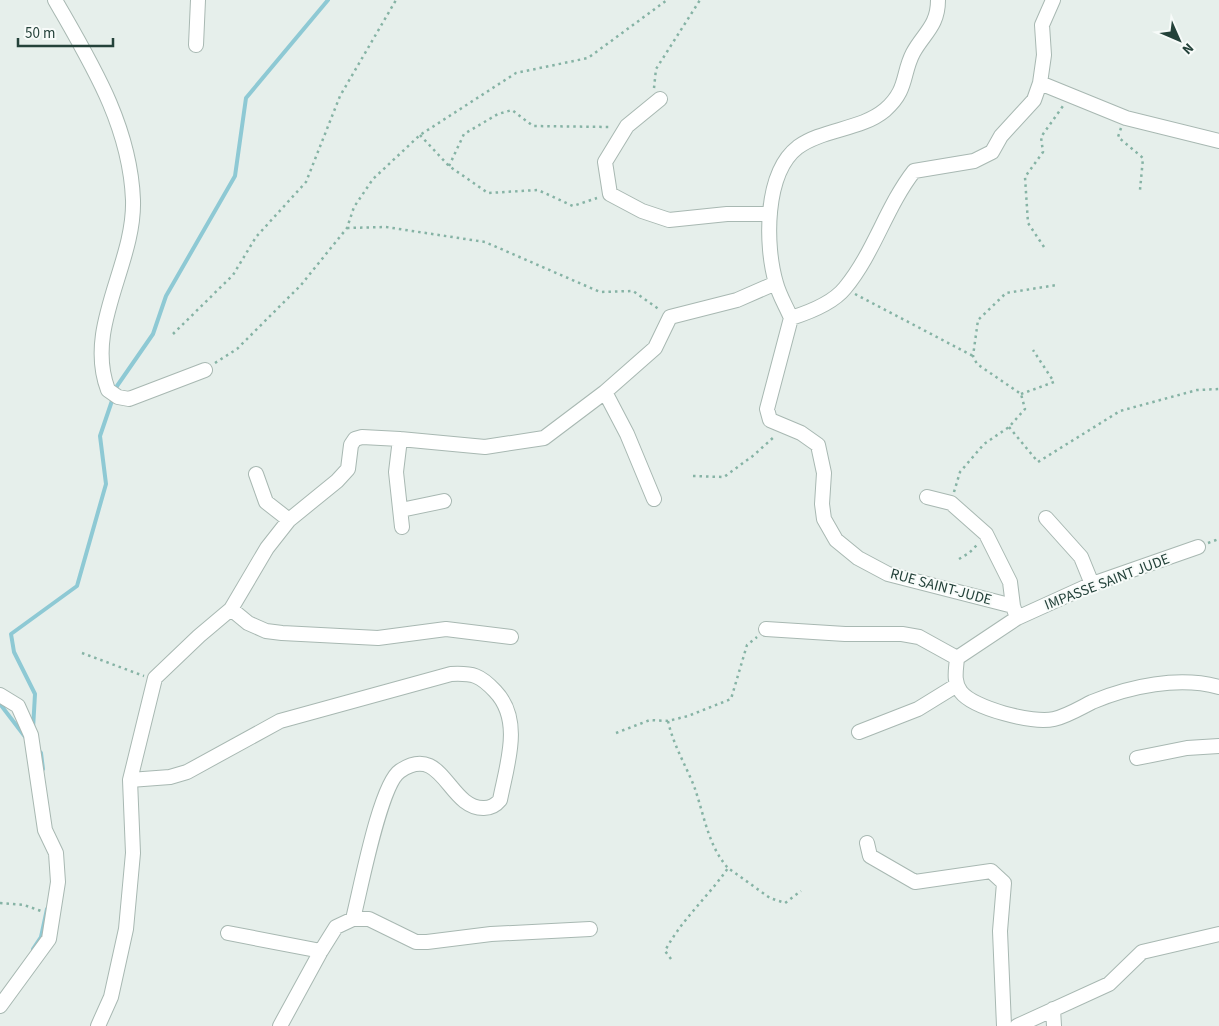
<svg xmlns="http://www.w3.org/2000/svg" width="1219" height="1026" font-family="'Source Sans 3',sans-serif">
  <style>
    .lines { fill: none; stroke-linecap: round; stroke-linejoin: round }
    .stream { stroke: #8ec9d4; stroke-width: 4 }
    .minor-casing { stroke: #a8b8b2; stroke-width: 16 }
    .path { stroke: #86b3a5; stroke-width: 2.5; stroke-dasharray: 2.5 4; stroke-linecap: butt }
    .minor { stroke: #fff; stroke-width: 14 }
    .labels { text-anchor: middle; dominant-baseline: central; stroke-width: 4; stroke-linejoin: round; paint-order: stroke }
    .street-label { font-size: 15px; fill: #24423a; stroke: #f7fbf9 }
  </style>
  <rect width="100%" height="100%" fill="#e6efeb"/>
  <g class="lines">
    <path class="stream" d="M0,704l26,34
      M33,729l2,-35 -21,-42 -3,-18 66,-48 29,-102 -6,-48 17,-50 36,-52 13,-38 69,-120 11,-78 82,-98
      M38,750l3,3 2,16
      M33,949l8,-12 6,-28"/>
    <g class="minor-casing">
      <path id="minor" d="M55,0c36,63 75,125 78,200 2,64 -49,127 -25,190l10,7 11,2 76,-29
        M1053,0l-11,25 2,30 -4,28 -6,17 -33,36 -9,16 -18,9 -60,10c-28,36 -40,82 -69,117 -12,15 -35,24 -54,30l-24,91 3,11 31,13 17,12 6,28 -2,31 2,15 12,21 22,18 30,16 125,32 4,12 -60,40c-1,12 -4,24 4,34 12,16 72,32 93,27 13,-3 26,-11 38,-17 38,-16 87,-26 127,-15
        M196,45l2,-45
        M1040,83l86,35 93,23
        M660,99l-33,27 -22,36 5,32 32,17 27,9 58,-6h43
        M791,318c-5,-12 -12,-23 -15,-35 -11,-37 -12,-110 22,-136 25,-18 63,-17 87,-37 23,-20 17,-36 28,-57 11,-20 25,-27 25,-53
        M400,439l-4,33 6,55
        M256,474l10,28 23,18
        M927,497l24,6 35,31 24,48 3,24
        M654,499l-27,-65 -22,-42 50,-44 15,-31 67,-17 39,-17
        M401,510l43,-9
        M1046,518l35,39 11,27
        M231,609l17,14 18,8 16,2 96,5 68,-9 65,8
        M1017,618l75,-34 106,-37
        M766,629l79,5h57l17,3 38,21
        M0,695l18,11 13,29 14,95 11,23 2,29 -9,57 -49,67
        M859,732l59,-23 39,-24
        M1137,758l50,-10 32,-2
        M130,780l40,-3 17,-5 93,-51 171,-47c22,-1 29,1 44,17 28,29 12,73 5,109 -4,5 -9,8 -16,8 -36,1 -41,-66 -84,-37 -20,13 -40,121 -47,148
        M867,843l3,13 45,26 76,-11 13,12 -4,48 4,95
        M228,933l93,18
        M1053,1009l1,17
        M98,1026l13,-29 15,-68 7,-76 -3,-73 25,-102 44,-42 32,-27 36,-61 22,-28 48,-39 11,-12 3,-24 4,-6 7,-2 38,2 85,8 59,-9 61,-46
        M280,1026l41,-75 15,-24 17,-8h16l47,23h11l64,-8 99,-5
        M1017,1026l92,-42 33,-32 77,-18"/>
    </g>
    <path class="path" d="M654,88l2,-19 44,-69
      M1121,128l-3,9 25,21 -3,32
      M420,135l29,31 39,27 50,-3 35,16 24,-8
      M449,166l15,-32 34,-20 14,-4 21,16 78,1
      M347,228l39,-1 99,15 115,50 33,-1 27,19
      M1044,247l-16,-24 -3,-46 18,-25 -2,-15 22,-31
      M855,294l118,62
      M173,334l60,-59 23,-38 50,-55 34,-86 56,-96
      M215,363l22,-14 64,-64 46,-57 7,-21 19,-28 47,-44 96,-62 72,-15 79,-58
      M1021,394l33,-12 -21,-32
      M1009,427l29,35 82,-51 77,-21 22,-1
      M693,476l31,1 30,-22 21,-19
      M954,492l6,-20 24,-28 25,-17 16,-18 -4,-15 -44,-30 -4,-8 5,-36 28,-27 51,-8
      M1208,543l11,-4
      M959,559l10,-6 8,-8
      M82,653l62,23
      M668,721c5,23 17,43 26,65 10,28 14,60 34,82
      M616,733l34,-13 18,1 20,-5 43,-17 16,-54 10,-8
      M0,903l24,2 17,6
      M671,959l-6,-8c16,-31 43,-54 63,-83l42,30 15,5 16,-12"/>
    <use href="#minor" class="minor"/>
  </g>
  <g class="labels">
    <g class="street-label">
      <text transform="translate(1107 582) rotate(-21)">IMPASSE SAINT JUDE</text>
      <text transform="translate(941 587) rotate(15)">RUE SAINT-JUDE</text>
    </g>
  </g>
  <g transform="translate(1179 40) rotate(135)" stroke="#f7fbf9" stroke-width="4" paint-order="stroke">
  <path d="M0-4L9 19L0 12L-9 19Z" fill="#24423a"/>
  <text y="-8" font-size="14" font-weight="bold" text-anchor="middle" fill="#24423a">N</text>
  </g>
  <path d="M18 38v8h95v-8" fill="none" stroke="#24423a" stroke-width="2.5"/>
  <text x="25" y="38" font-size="15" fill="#24423a" stroke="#f7fbf9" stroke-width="4" paint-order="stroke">50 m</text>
</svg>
